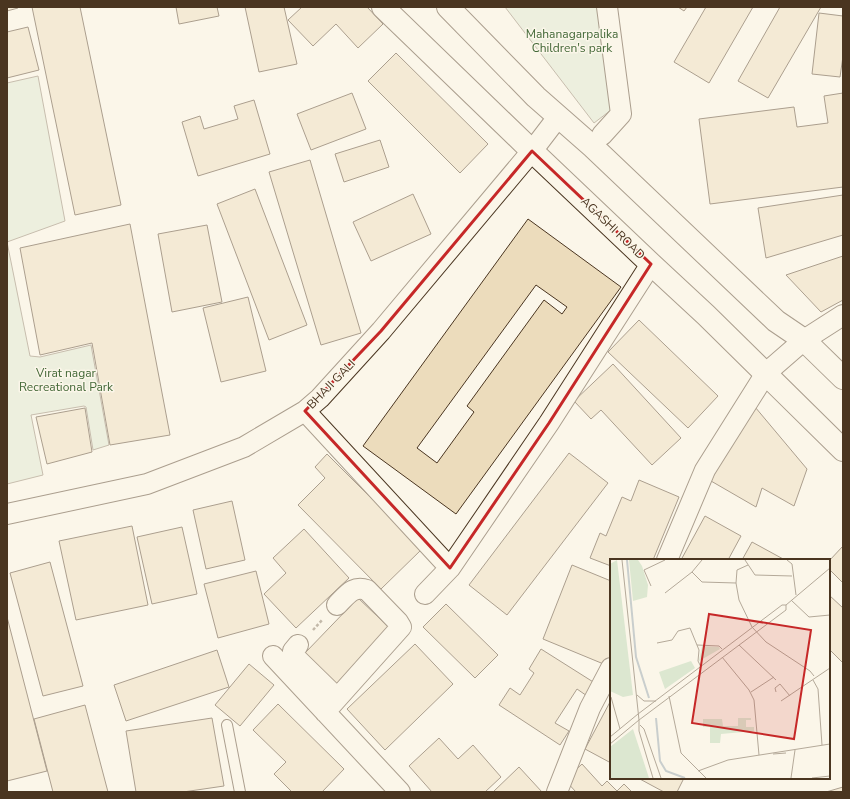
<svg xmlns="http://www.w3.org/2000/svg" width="850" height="799" font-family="'Nunito Sans',sans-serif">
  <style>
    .green { fill: #dce7d0; stroke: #887966 }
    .building { fill: #ecdcbc; stroke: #4a3520; fill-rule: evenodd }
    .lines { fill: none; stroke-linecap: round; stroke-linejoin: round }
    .lane-casing { stroke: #4a3520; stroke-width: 12 }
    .street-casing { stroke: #4a3520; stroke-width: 22 }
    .secondary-casing { stroke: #4a3520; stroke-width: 24 }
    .path { stroke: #7f6f5c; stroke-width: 2.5; stroke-dasharray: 3 2; stroke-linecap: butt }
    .lane { stroke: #fbf6e9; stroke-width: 10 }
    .street { stroke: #fbf6e9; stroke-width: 20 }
    .secondary { stroke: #fbf6e9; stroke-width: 22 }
    .marked { fill: none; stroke: #c62828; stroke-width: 3; stroke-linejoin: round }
    .labels { text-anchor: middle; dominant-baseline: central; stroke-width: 3; stroke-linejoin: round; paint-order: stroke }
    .park-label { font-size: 12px; fill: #436837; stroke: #fbf6e9 }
    .street-label { font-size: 12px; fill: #4a3520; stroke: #fbf6e9 }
    .inset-river { fill: none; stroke: #c9cecd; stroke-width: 2 }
    .inset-road { fill: none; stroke: #b4a999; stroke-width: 1 }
    .view { fill: #c62828; fill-opacity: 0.15; stroke: #c62828; stroke-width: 2 }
    .inset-edge { fill: none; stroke: #4a3520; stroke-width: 2 }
  </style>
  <rect width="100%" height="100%" fill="#fbf6e9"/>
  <path class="green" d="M505,7h96l10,103 -17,13z
    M38,76l27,145 -58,21 23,114 10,1 51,-12 18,100 -16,5 -7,-43 -2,-1 -53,9 12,60 -36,9v-401z"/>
  <path class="building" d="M7,7h11v1l-11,3z
    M32,7h48l41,198 -46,10z
    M176,7h41l2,9 -40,8z
    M245,7h39l13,57 -38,8z
    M302,7h65l16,17 -25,24 -22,-24 -23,22 -25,-26z
    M678,7h9l-3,4z
    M706,7h47l-44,76 -35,-21z
    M780,7h41l-53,91 -30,-17z
    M819,13l24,3v40l-3,21 -28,-3z
    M28,27l11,43 -32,8v-46z
    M396,53l92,91 -28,29 -92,-92z
    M352,93l14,36 -55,21 -14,-36z
    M843,93v94l-133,17 -11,-85 95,-12 3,20 31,-4 -4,-27z
    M254,100l16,54 -72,22 -16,-54 18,-6 4,13 34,-10 -4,-13z
    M380,140l9,27 -45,15 -9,-28z
    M310,160l51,173 -40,12 -52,-173z
    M255,189l52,136 -38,15 -52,-136z
    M413,194l18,40 -60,27 -18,-39z
    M843,195v40l-77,23 -8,-50z
    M528,219l93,68 -165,227 -93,-68zM536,285l31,22 -5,7 -18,-14 -77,106 7,6 -37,51 -20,-15z
    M130,224l40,211 -60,10 -18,-102 -52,12 -20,-107z
    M207,225l15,77 -50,10 -14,-78z
    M843,256v44l-22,12 -35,-37z
    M248,297l18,74 -45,11 -18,-74z
    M639,320l79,76 -30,32 -80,-76z
    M613,364l68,74 -29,27 -51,-55 -10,9 -17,-18z
    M750,401l57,68 -13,37 -32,-18 -6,19 -45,-26z
    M85,408l7,44 -45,12 -11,-47z
    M569,453l39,30 -101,132 -38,-30z
    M327,454l95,95 -41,40 -83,-84 27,-27 -10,-11z
    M639,480l40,17 -26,63h-42v6l-21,-8 10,-25 6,3 16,-39 9,4z
    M232,501l13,59 -39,9 -13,-59z
    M705,516l36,20 -13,24h-47z
    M132,526l16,79 -72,15 -17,-79z
    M182,527l15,67 -45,10 -15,-67z
    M304,529l45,49 -53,50 -32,-34 22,-21 -13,-15z
    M752,542l33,18h-43z
    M843,546v37l-14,-14v-8z
    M50,562l33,124 -40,10 -33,-123z
    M572,565l39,16v73l-5,11 -63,-26z
    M256,571l13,53 -51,14 -14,-54z
    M829,595l14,13v55l-14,-14z
    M358,598l36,34 -54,56 -35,-35z
    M446,604l52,51 -23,23 -52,-51z
    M7,617l40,154 -40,10z
    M415,644l38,40 -68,66 -38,-41z
    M541,649l57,36 -8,13 -13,-9 -22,34 14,8 -9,14 -61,-40 11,-17 10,7 14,-22 -5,-4z
    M217,650l12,37 -103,34 -12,-36z
    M249,664l25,21 -34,41 -25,-21z
    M610,702h1v61l-26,-14z
    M278,704l66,65 -22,23h-30l-18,-18 12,-12 -33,-32z
    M85,705l23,87h-55l-19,-73z
    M212,718l12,68 -41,6h-47l-10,-61z
    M439,738l19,21 15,-14 28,32 -16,15h-53l-23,-26z
    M582,764l20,22 5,-5 10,10 7,-7 8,8h-56l-11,-12z
    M519,767l23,25h-49z
    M638,778h46l-7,14h-13z
    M843,787v5h-17z"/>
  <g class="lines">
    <g class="lane-casing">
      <path id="lane" d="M227,725l13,67"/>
    </g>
    <g class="street-casing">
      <path id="street" d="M602,135l19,-21 -14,-107
        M305,411l145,157
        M7,514l140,-30 97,-37 61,-36 15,-13 61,-67 151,-180 26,-34
        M667,560l38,-90 61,-97 38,-33 39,-25
        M425,594l25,-26 99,-145 102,-159
        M298,645l-5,6 2,6 42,41
        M273,656l127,136
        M325,712l76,-85 -3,-5 -31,-32c-14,-5 -20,5 -30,15
        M557,792l33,-84 21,-40"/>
    </g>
    <g class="secondary-casing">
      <path id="secondary" d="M383,7l149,144 119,113 55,51 137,135
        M448,7l88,90 57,50 183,174 28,19 39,38"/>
    </g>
    <path class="path" d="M313,630l10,-11"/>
    <use href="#lane" class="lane"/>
    <use href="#street" class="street"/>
    <use href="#secondary" class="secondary"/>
  </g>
  <path d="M0 0H850V799H0ZM532,151l119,113 -102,159 -99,145 -145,-157 76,-80z" fill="#fbf6e9" fill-opacity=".55" fill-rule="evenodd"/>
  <path class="marked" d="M532,151l119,113 -102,159 -99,145 -145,-157 76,-80z"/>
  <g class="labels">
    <g class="park-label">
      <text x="572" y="34">Mahanagarpalika<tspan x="572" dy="14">Children's park</tspan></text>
      <text x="66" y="373">Virat nagar<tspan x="66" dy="14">Recreational Park</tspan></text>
    </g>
    <g class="street-label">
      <text transform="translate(613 228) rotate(44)">AGASHI ROAD</text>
      <text transform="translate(331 384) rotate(-46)">BHAJI GALI</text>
    </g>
  </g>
  <g transform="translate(610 559)">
    <rect width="220" height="220" fill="#fbf6e9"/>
    <path d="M7,1l16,135 -10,2 -13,-6v-127zM19,1h9l4,6 6,19 -1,12 -14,4zM92,87l17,1 1,2 -21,12zM81,102l4,7 -30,21 -6,-17zM128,159h13v2h-5v7h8v4l-33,3 -1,9h-10v-16h-7v-8h19l1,7h15zM23,170l16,49h-39v-31z" fill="#dce7d0"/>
    <path class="inset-river" d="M17,1l9,97 13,41M46,159l4,43 6,10 19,7"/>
    <path class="inset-road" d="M135,1l10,15 37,1M177,1l5,4 4,31M138,6l-11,5 -1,13 3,17 13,27 14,15 44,29 4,5M82,13l10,10 34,1M41,27l-7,-16 21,-10M55,34l27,-21 10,-12M181,41l18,17 21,-2M47,84l15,-3 6,-9 12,-3 9,22 -1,11 3,6M87,86l22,1 3,3M129,86l37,35M112,98l27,33 5,10 5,55M203,121l5,9 4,56M141,133l23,-15M166,133l-1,-4 5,-4 10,12M27,136l7,6h12M59,137l12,57 25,25M1,138l9,32M171,142l49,-33M28,155l144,-109h4l44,-37M30,166l4,4 17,49M0,178l28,-23M0,185l29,-24 -17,-160M163,195l13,-1M88,212l30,-11 102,-16M43,219l-14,-47v-11l147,-110v-5M181,219l4,-28M202,219l18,-2"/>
    <path class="view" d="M99,55l102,16 -17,109 -102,-16z"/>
    <rect width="220" height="220" class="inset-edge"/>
  </g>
  <rect width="850" height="799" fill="none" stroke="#4a3520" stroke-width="16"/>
</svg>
